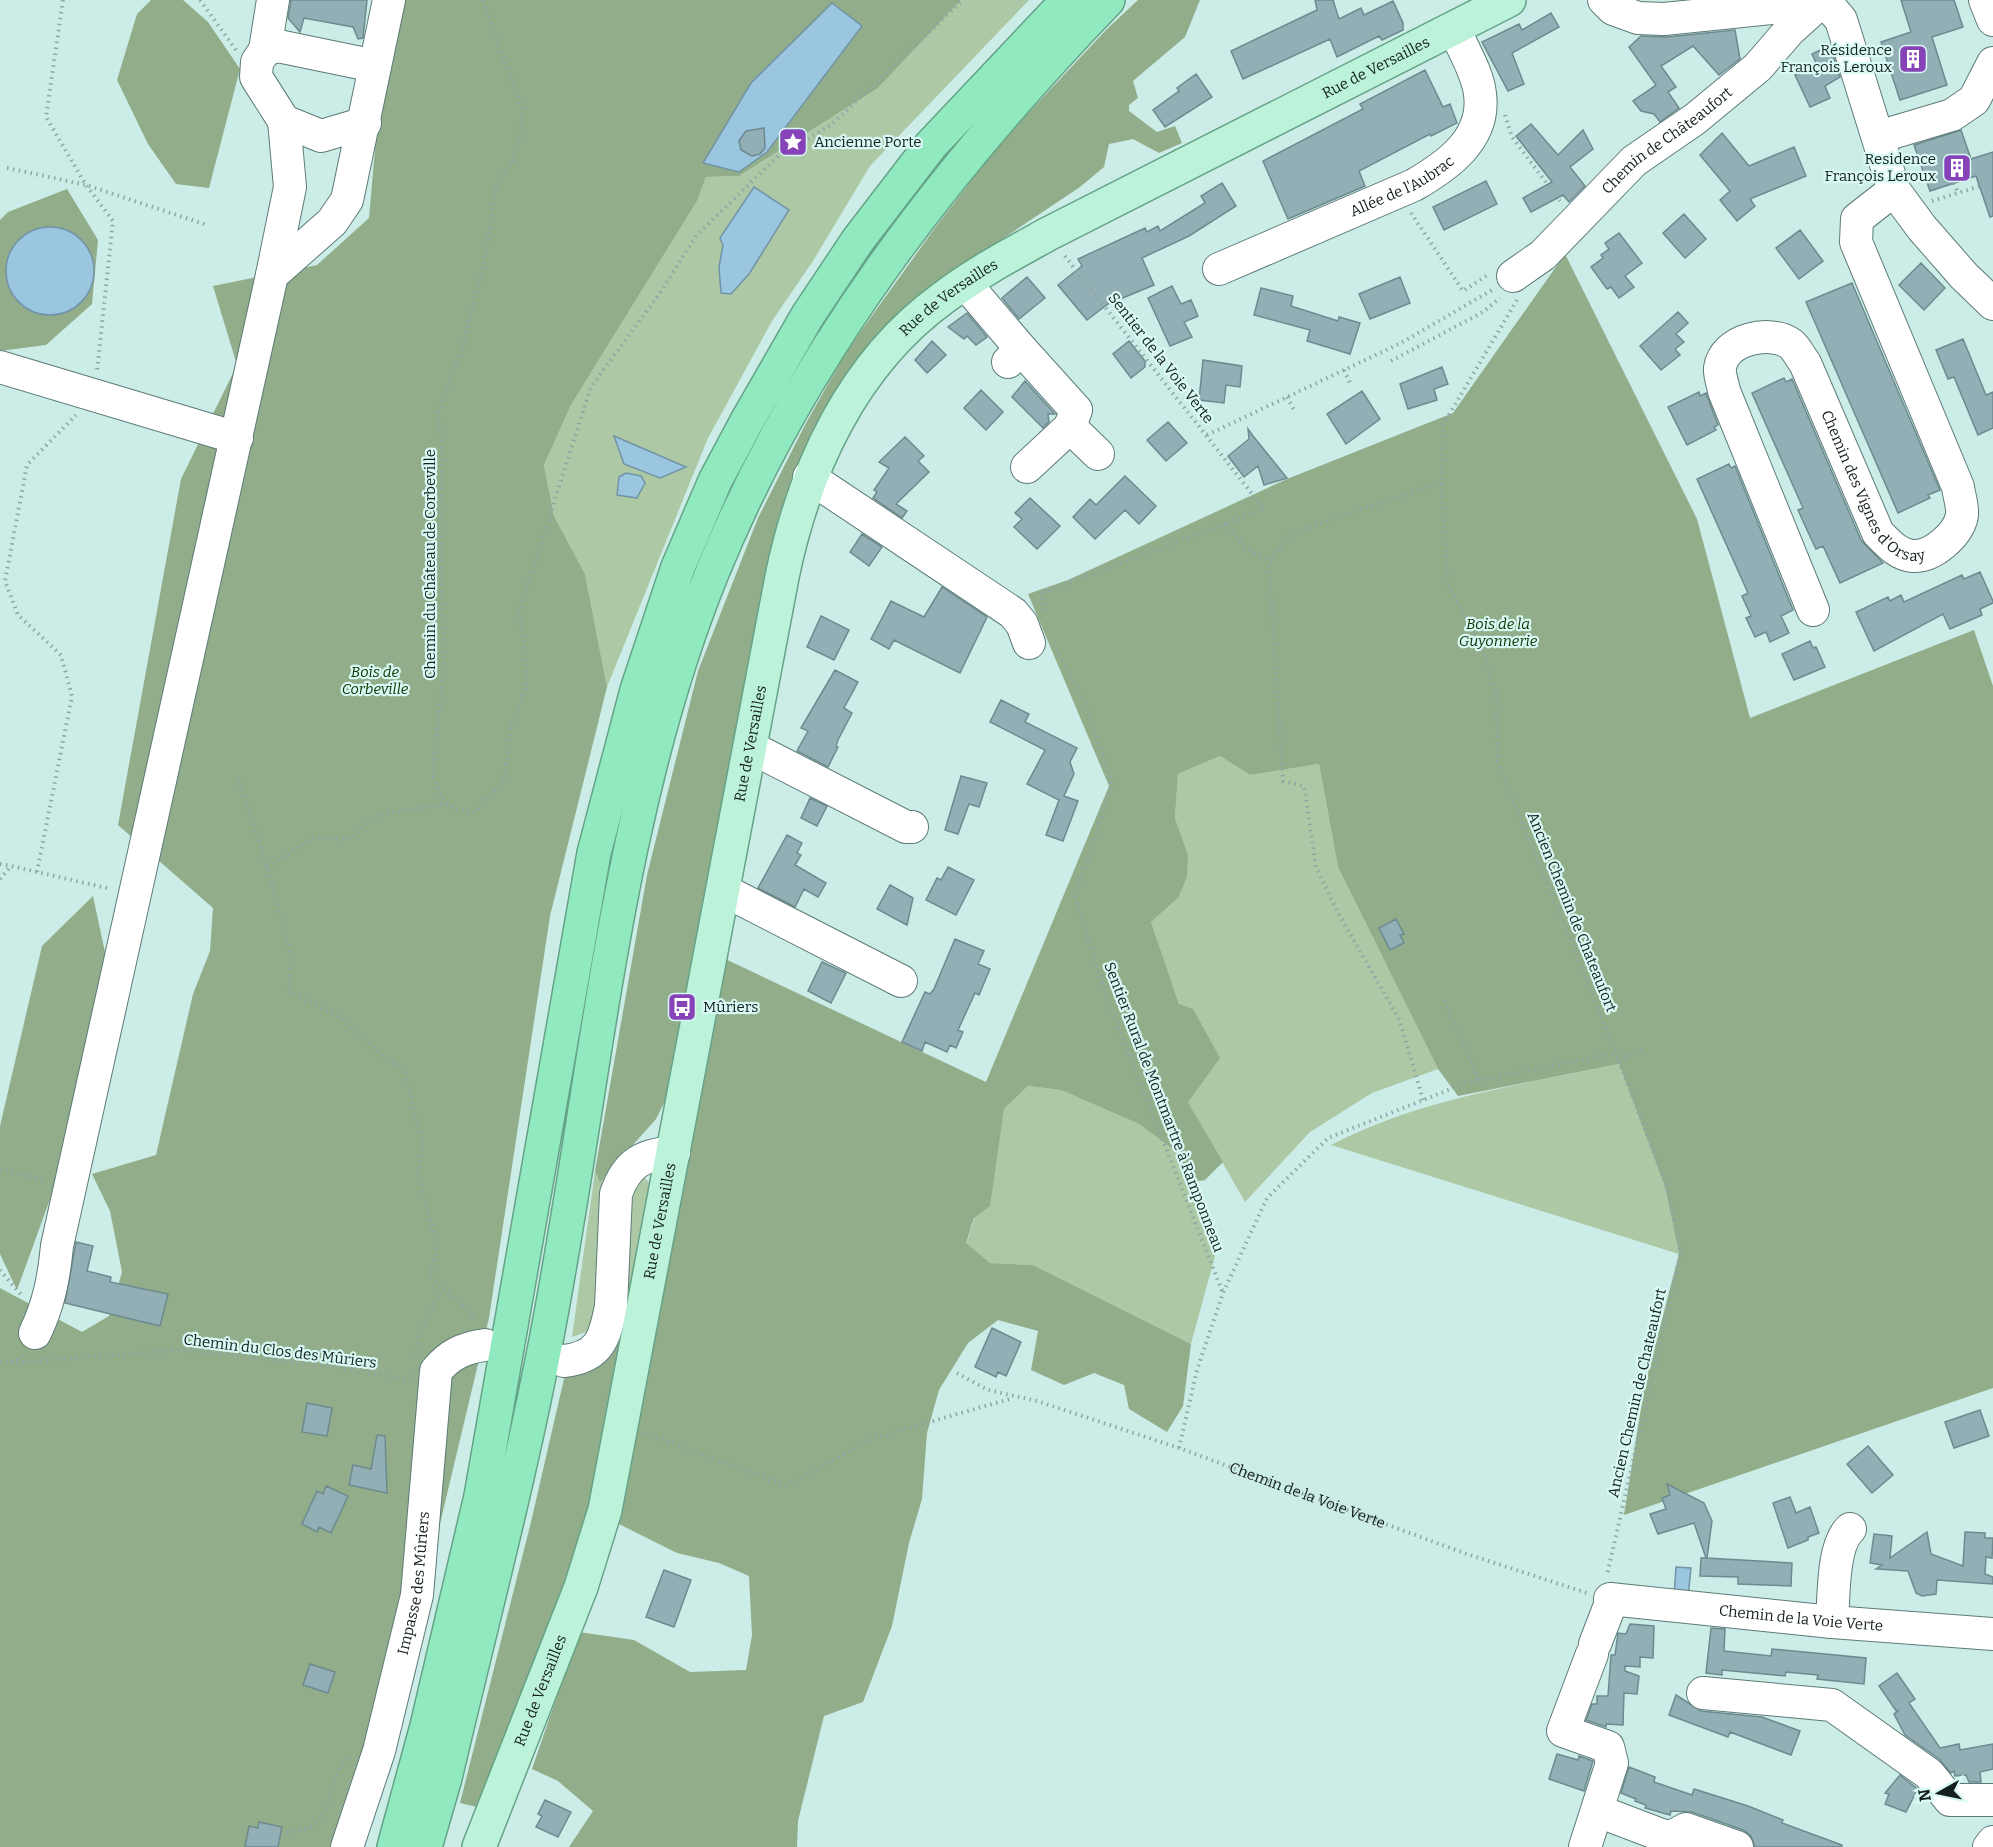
<svg xmlns="http://www.w3.org/2000/svg" width="1993" height="1847" font-family="Bitter,serif">
  <style>
    .green { fill: #acc8a4 }
    .forest { fill: #91ad89 }
    .water { fill: #9ac6e0; stroke: #7294a6; stroke-width: 1.5 }
    .building { fill: #91afb5; stroke: #6d8a90; stroke-width: 1.5 }
    .lines { fill: none; stroke-linecap: round; stroke-linejoin: round }
    .minor-casing { stroke: #5d7b77; stroke-width: 34 }
    .major-casing { stroke: #65a387; stroke-width: 36 }
    .highway-casing { stroke: #65a387; stroke-width: 36 }
    .path { stroke: #8ea7a4; stroke-width: 4; stroke-dasharray: 1.5 4.5; stroke-linecap: butt }
    .minor { stroke: #fff; stroke-width: 32 }
    .major { stroke: #bcf2d9; stroke-width: 33 }
    .highway { stroke: #90e9bf; stroke-width: 33 }
    .labels { text-anchor: middle; dominant-baseline: central; stroke-width: 4.5; stroke-linejoin: round; paint-order: stroke }
    .poi-label { font-size: 15px; fill: #14201e; stroke: #d9f9f5; text-anchor: end }
    .street-label { font-size: 15px; fill: #14201e; stroke: #d9f9f5 }
    .park-label { font-size: 15px; font-style: italic; fill: #0d3300; stroke: #d9f9f5 }
  </style>
  <rect width="100%" height="100%" fill="#ccece8"/>
  <path class="green" d="M961,0h68l-159,166 -57,95 -41,60 -64,117 -101,249 -22,-113 -31,-58 -10,-51 27,-60 126,-204 9,-24 33,-1 139,-88z
    M1220,756l30,19 69,-11 19,103 100,202 -66,24 -62,39 -65,70 -57,-100 -9,-98 -28,-82 27,-24 10,-43 -13,-37 3,-44z
    M1619,1064l46,123 14,67 -348,-109c93,-48 187,-59 288,-81z
    M1028,1086l33,4 78,34 35,26 41,106 -24,88 -158,-79 -43,-2 -24,-19 31,-93 7,-42z
    M595,1171l5,10 6,-6 -9,153 -25,9z
    M645,1178l6,7 -26,151 -17,16 26,-172z"/>
  <path class="forest" d="M151,0h32l25,22 32,47 -31,119 -33,-4 -28,-40 -31,-64 20,-66z
    M388,0h573l-83,88 -139,88 -33,1 -9,24 -126,204 -27,60 10,51 31,58 22,113 -57,229 -61,402 -101,424 -42,105h-346v-559l82,44 27,-16 13,-44 -12,-61 -18,-37 64,-19 37,-161 17,-43 3,-43 -95,-83 63,-346 56,-114 -24,-79 104,-21 52,-47z
    M1138,0h62l-15,37 -52,44 5,17 -9,7v6l28,21 18,-6 7,17 -23,10 -26,-14 -24,5 -5,23 -24,20 -148,99 -79,84 -74,145 -114,586 -9,18 -56,63 -5,-11 52,-296 51,-204 60,-153 47,-93 41,-73 91,-127 65,-84 105,-112z
    M67,189l31,51 -6,64 -46,41 -46,6v-131l8,-8z
    M1565,254l132,265 53,199 224,-88 19,56v702l-369,127 20,-126 35,-135 -14,-67 -46,-123 -161,32 -20,-27 -100,-202 -19,-103 -69,11 -30,-19 -42,18 -3,44 13,37 -1,22 -9,21 -27,24 28,82 14,5 27,49 -32,44 35,60 -18,18 -17,3 -14,-33 -35,-26 -78,-34 -33,-4 -24,23 -14,97 -16,12 -8,25 24,20 43,2 158,79 -8,62 -16,26 -38,-23 -5,-24 -30,-12 -30,12 -33,-15 7,-39 -40,-11 -30,23 -29,47 -12,43 -5,66 -13,44 -17,83 -29,76 -39,14 -26,105 -1,26h-228l24,-36 -35,-30 -26,-12 47,-137 55,8 56,32 56,-2 6,-35 -3,-59 -30,-13 -42,-10 -62,-31 108,-564 263,124 123,-296 -81,-192 40,-14 219,-101 166,-66z
    M93,896l17,80 -33,149 -60,165 -17,-36v-128l42,-180z
    M625,1336l-18,102 -44,159 -86,210 -17,-4 71,-281 35,-152 42,-18z"/>
  <path class="water" d="M832,3l30,23 -95,126 -28,20 -36,-9 48,-80z
    M754,187l35,23 -40,64 -18,20 -10,-1 -2,-26 4,-22 -3,-7z
    M6 271a44 44 0 1 1 88 0a44 44 0 1 1-88 0Z
    M614,436l72,31 -26,11 -36,-14z
    M626,473l15,3 4,7 -8,15 -20,-3 2,-18z
    M1676,1567l15,1 -3,30 -14,-2z"/>
  <path class="building" d="M291,0h76l-4,38 -5,1 -5,-12 -49,-9 -4,14 -12,-14z
    M1315,0h18l6,19 22,-11 3,7 29,-14 10,22v7l-21,10 -3,-4 -42,21 -7,-18 -87,40 -12,-28 86,-41z
    M1901,0h53l9,27 -31,10 15,48 -47,15 -19,-58 30,-10z
    M1551,13l8,14 -47,26 12,31 -16,7 -26,-49 37,-18 3,6z
    M1735,30l5,29 -21,16 -26,-29 -32,20 15,21 -8,5 11,16 -19,14 -6,-8 -13,-3 -8,-10 23,-16 -27,-38 12,-11 25,1z
    M1830,45l10,32 -15,9 5,12 -20,9 -15,-32 22,-10 -5,-11z
    M1425,70l18,37 7,-3 7,19 -26,13 -1,-2 -71,37 6,15 -77,33 -25,-58 100,-52 -3,-5z
    M1196,74l16,23 -47,30 -12,-17 26,-19 -2,-3z
    M1531,124l27,31 25,-25 10,19 -23,18 15,19 -16,16 -6,-7 -32,17 -8,-14 29,-16 -36,-46z
    M764,128l1,20 -5,6 -8,2 -11,-6 -2,-9 7,-10z
    M1961,130l10,29 22,-7v64l-3,1 -14,-41 -46,15 -16,-46z
    M1722,133l27,33 45,-19 12,29 -56,23 5,7 -18,15 -17,-21 10,-9 -30,-36z
    M1486,181l11,23 -53,26 -11,-23z
    M1222,183l14,23 -47,30 -47,22 12,27 -46,19 -21,16 -29,-35 24,-19 -4,-7 67,-31 2,4 11,-6 2,5 45,-28 -4,-7z
    M1684,214l22,25 -21,19 -22,-25z
    M1800,230l23,31 -24,18 -23,-31z
    M1619,233l23,30 -17,13 9,11 -15,11 -8,-11 -4,2 -16,-22 12,-9 -2,-3 8,-6 -4,-6z
    M1921,263l24,25 -21,22 -25,-25z
    M1027,277l18,21 -26,21 -17,-21z
    M1400,277l10,26 -40,16 -11,-25z
    M1852,283l88,207 -12,5 2,3 -32,15 -92,-211z
    M1172,286l9,18 10,-4 7,16 -14,6 8,15 -22,9 -22,-48z
    M1261,288l32,8 -2,10 47,15 1,-4 21,6 -10,31 -43,-13 3,-11 -56,-15z
    M1678,312l10,11 -12,11 8,8 -9,7 5,6 -19,15 -21,-24z
    M967,313l20,24 -11,8 -9,-9 -3,3 -16,-12z
    M1963,339l23,56 7,-3v36l-15,7 -24,-58 -6,2 -12,-29z
    M932,341l14,14 -19,18 -12,-13z
    M1129,341l16,20v6l-14,11 -18,-24z
    M1203,360l39,6 -2,21 -14,-2 -2,18 -25,-3z
    M1442,367l6,17 -14,5 3,11 -29,9 -8,-25z
    M1784,378l2,4 6,-3 69,161 22,23 -43,20 -17,-37 -7,3 -9,-19 -9,-20 5,-2 -51,-115z
    M1025,381l30,33h-7l1,8 -6,6 -31,-31z
    M981,390l22,22 -17,18 -22,-22z
    M1362,391l18,28 -34,25 -19,-30z
    M1699,392l1,4 6,-3 12,32 -4,2 2,3 -29,15 -19,-38z
    M1168,422l19,21 -21,18 -19,-21z
    M1248,429l5,7 34,42 -23,7 -6,-19 -14,11 -16,-21 21,-17z
    M905,437l19,19 -6,5 11,11 -33,32 11,7 -5,7 -29,-20 4,-6 -3,-2 15,-22 -10,-6z
    M1729,464l2,4 4,-2 58,144 -12,6 8,17 -19,9 -4,-10 -11,5 -9,-19 5,-2 -9,-20 6,-3 -51,-114z
    M1125,476l31,30 -17,18 -14,-14 -30,29 -22,-22 17,-18 6,6z
    M1030,498l30,28 -23,23 -23,-22 8,-8 -7,-6z
    M862,534l20,13 -13,19 -19,-14z
    M1980,572l13,29v2l-13,6 2,6 -32,14 -7,-15 -69,37 -18,-39 32,-15 2,4 11,-6 3,7 58,-27 2,4z
    M942,587l45,30 -27,56 -66,-33 -5,9 -18,-10 20,-38 33,16z
    M821,616l28,14 -15,30 -27,-13z
    M1810,641l3,7 3,-1 9,20 -31,13 -12,-26z
    M835,670l23,12 -14,26 8,5 -14,27 -2,6 2,1 -10,20 -31,-16 11,-20 -7,-3z
    M1001,700l28,14 -4,8 52,26 -7,14 4,12 -10,22 14,5 -15,40 -17,-6 13,-35 -32,-16 18,-34 -55,-28z
    M961,776l26,7 -8,24 -10,-3 -11,30 -13,-4z
    M810,798l17,8 -10,20 -16,-8z
    M787,835l15,8 -5,10 4,2 -6,10 31,18 -8,14 -14,-8 -9,18 -37,-19z
    M948,867l26,13 -18,35 -30,-15 11,-22 4,2z
    M890,885l23,13 -6,27 -30,-16z
    M1396,919l8,15 -4,1 4,8 -14,7 -11,-22z
    M955,939l29,12 -6,13 12,5 -11,26 -4,-2 -17,37 5,2 -7,16 -6,-3 -3,7 -22,-10 -3,9 -20,-9 23,-50 5,2 4,-5z
    M822,962l24,11 -15,30 -23,-12z
    M76,1242l17,4 -6,25 24,6 -1,5 58,12 -8,32 -95,-23z
    M992,1328l29,14 -15,34 -8,-4 -2,5 -21,-10z
    M307,1403l25,5 -5,28 -25,-4z
    M1980,1410l9,26 -35,12 -9,-26z
    M377,1435l8,1 2,57 -38,-8 4,-20 18,4z
    M1868,1446l25,29 -21,18 -25,-29z
    M1667,1484l37,19 8,18 -5,37 85,5 -1,23 -53,-2v-7l-38,-1 1,-18h5l-12,-35 -36,11 -8,-20 16,-5 -4,-11 8,-3z
    M326,1486l22,10 -17,37 -12,-6 -2,5 -15,-8 15,-33 6,3z
    M1790,1497l6,16 14,-6 9,26 -11,4v3l-20,8 -15,-45z
    M1927,1532l4,22 32,12 2,-34 20,1v5h8l-1,20 -6,-1 -1,17 8,3v7l-56,-4 -1,14 -14,2 -6,-3 -8,-22 -32,-2 6,-4 -12,-2 4,-29 18,2 -2,22z
    M664,1570l27,10 -17,47 -28,-10z
    M1630,1624l24,2 -1,32 -13,-1v10l-15,-1v5l14,5 -2,18 -13,-1 -1,32 -17,-1v3l-20,-7 6,-16h5v-8h11l3,-41h4l3,-22 8,1z
    M1711,1628l14,1 -1,22 47,5 1,-7 94,9 -2,26 -47,-5 1,-4 -32,-3 -1,4 -63,-6v5l-16,-2z
    M310,1664l25,8 -7,21 -25,-8z
    M1897,1673l18,26 -6,4 31,45 19,-4 1,6 33,-6v25l-13,3 1,10h-12l-3,-7 -11,1 -1,-5 -3,2 -12,-14 -34,-24 -11,-21 5,-4 -2,2 -18,-26z
    M1676,1695l25,16 61,6 38,14 -9,24 -61,-23 -2,5 -59,-22z
    M1557,1754l21,6 1,-4 14,5 -9,30 -35,-12z
    M1629,1767l26,10 -1,5 38,13 2,-6 54,17 35,14 -1,3 60,22v2h-87l-4,-11 -8,-6 -51,-18 -21,-1 -1,4 -25,-7 1,-3 -11,-4 1,-2 -15,-6z
    M1900,1775l20,16 -4,1 -10,20 -21,-8 4,-10 -4,-1z
    M545,1800l26,12 -13,25 -22,-10 6,-11 -4,-2z
    M259,1822l23,5 -4,20h-33l4,-21 9,2z"/>
  <g class="lines">
    <g class="minor-casing">
      <g id="minor">
        <path d="M1604,0l9,9 25,9 26,1 156,-16 7,-3"/>
        <path d="M1985,0l8,20"/>
        <path d="M1820,3l11,5 10,12 53,170 28,38 42,48 29,28"/>
        <path d="M265,50l8,-50"/>
        <path d="M365,123l-44,13 -37,-15 -28,-44 1,-15 8,-12 13,-4 97,20"/>
        <path d="M1878,137l74,-22 22,-15 19,-37"/>
        <path id="s2" d="M1219,269l195,-84c33,-19 72,-46 66,-91 -2,-21 -17,-44 -25,-64"/>
        <path d="M272,275l18,-88 -6,-66"/>
        <path id="s3" d="M1513,276l30,-21 91,-94 61,-42 63,-52 31,-36 31,-28"/>
        <path d="M965,283l56,66 -13,13"/>
        <path d="M1021,349l55,61 -6,17"/>
        <path d="M0,367l237,71"/>
        <path d="M1027,467l43,-40 28,27"/>
        <path d="M809,477l204,136 9,11 7,19"/>
        <path id="s4" d="M1813,610l-89,-219c-1,-7 -5,-17 -4,-23 4,-29 50,-39 71,-24 5,4 10,14 14,19l73,170c10,10 20,22 35,23 20,1 46,-22 49,-41 1,-8 -3,-20 -4,-28l-102,-245 1,-23 37,-29"/>
        <path d="M750,747l156,80h6"/>
        <path d="M723,890l178,91"/>
        <path d="M35,1333c14,-29 19,-56 22,-87l215,-971 60,-53 15,-22 42,-200"/>
        <path d="M564,1361c36,-4 41,-23 47,-55l5,-112c11,-32 27,-39 58,-42"/>
        <path id="s5" d="M1610,1599l222,23 161,12"/>
        <path d="M1832,1622c2,-25 0,-76 18,-93"/>
        <path d="M1595,1644l17,-44"/>
        <path d="M1703,1693l129,12 97,69 21,26h43"/>
        <path d="M1598,1811l71,27 5,9"/>
        <path d="M1669,1838l17,-9 51,18"/>
        <path id="s6" d="M347,1847l32,-96 38,-156 19,-224c14,-17 28,-23 49,-26"/>
        <path d="M1585,1847l27,-84 -4,-16 -45,-16 29,-77"/>
        <path d="M1989,1847l4,-5"/>
      </g>
    </g>
    <g class="major-casing">
      <g id="major">
        <path id="s7" d="M479,1847l102,-260 24,-77 177,-933c22,-107 70,-213 161,-279 33,-25 69,-44 105,-64l461,-234"/>
      </g>
    </g>
    <g class="highway-casing">
      <path id="highway" d="M394,1847l33,-121 54,-230 113,-643 43,-163 41,-123 37,-86 32,-60 61,-106 50,-75 73,-95 137,-145
        M425,1847l20,-69c33,-142 71,-284 99,-427 51,-256 69,-535 168,-778 89,-219 234,-405 396,-573"/>
    </g>
    <g class="path">
      <path d="M63,0l-17,117 40,68 27,36 -16,150"/>
      <path d="M200,0l36,50"/>
      <path d="M483,0l39,108 -2,30 -8,24 -16,25 -10,68 -25,98 -23,60 5,44 -3,65 4,139 -11,113 7,21 13,14 23,3 28,-32 7,-55 15,-36 -1,-36 -6,-42 72,-224 69,-94 36,-57 82,-80 53,-31 132,-125"/>
      <path d="M1505,115l7,22 48,64"/>
      <path d="M7,168l79,17 121,40"/>
      <path d="M1954,183l4,10"/>
      <path d="M1932,201l48,-15"/>
      <path d="M1411,213l52,78 26,-17"/>
      <path d="M1517,300l-74,125 -1,67 6,93 34,63 14,44 2,70 121,299 48,126 14,65 -74,323"/>
      <path d="M1391,361l92,-49 17,-14"/>
      <path d="M1344,370l7,15"/>
      <path d="M1287,397l8,15"/>
      <path d="M1207,435l194,-92 91,-53"/>
      <path d="M1225,523l19,24 25,15"/>
      <path d="M1045,611l-3,-18 222,-84 -200,-254"/>
      <path d="M1054,644l33,63 25,79 -37,111 32,102 116,294"/>
      <path d="M238,778l29,89 25,91 -4,33 51,26 47,41 18,11 18,75 -4,32 19,69 -7,32 43,37 -1,8"/>
      <path d="M0,864l11,2"/>
      <path d="M267,867l48,-30 33,3 31,-26 69,-10"/>
      <path d="M37,872l35,-176 -11,-41 -43,-40 -13,-34 22,-116 49,-50"/>
      <path d="M0,879l11,-13 100,23"/>
      <path d="M1444,1001l35,79"/>
      <path d="M1619,1061l25,-14"/>
      <path d="M1423,1100l-23,-79 -64,-112 -20,-42 -12,-81 -21,-5 -14,-219 21,-28 152,-52"/>
      <path d="M0,1170l46,10"/>
      <path d="M0,1270l23,27"/>
      <path d="M416,1355c0,-22 18,-46 26,-67"/>
      <path d="M0,1361l10,2 14,-8"/>
      <path d="M10,1363l171,-13 151,16 72,13 7,-4"/>
      <path id="s1" d="M957,1373l31,17 49,11 142,47 285,105 123,40"/>
      <path d="M645,1433l142,53 84,-47 142,-41"/>
      <path d="M1179,1448l18,-78 26,-77 44,-95 61,-60 138,-55 149,-30"/>
      <path d="M287,1832c54,-1 34,-47 61,-74"/>
    </g>
    <use href="#minor" class="minor"/>
    <use href="#major" class="major"/>
    <use href="#highway" class="highway"/>
  </g>
  <defs>
    <g id="building-square" transform="scale(1.5)"><rect x="-9" y="-9" width="18" height="18" rx="4" fill="#8543b7" stroke="#d9f9f5"/><path d="M-4-6H4V6H1V3H-1V6H-4ZM-2.5-4.3h1.7v1.8h-1.7ZM.8-4.3h1.7v1.8H.8ZM-2.5-1h1.7V.8h-1.7ZM.8-1h1.7V.8H.8Z" fill="#fff"/></g>
    <g id="sight-square" transform="scale(1.5)"><rect x="-9" y="-9" width="18" height="18" rx="4" fill="#8543b7" stroke="#d9f9f5"/><path d="M0-6L1.8-2.2L6-1.7L2.9 1.2L3.7 5.4L0 3.3L-3.7 5.4L-2.9 1.2L-6-1.7L-1.8-2.2Z" fill="#fff"/></g>
    <g id="bus-square" transform="scale(1.5)"><rect x="-9" y="-9" width="18" height="18" rx="4" fill="#8543b7" stroke="#d9f9f5"/><path d="M-5-6H5V4H4V6H2V4H-2V6H-4V4H-5ZM-3.5-4V0h7V-4ZM-3.5 1.2v1.5H-2V1.2ZM2 1.2v1.5H3.5V1.2Z" fill="#fff"/></g>
  </defs>
  <g fill-rule="evenodd">
    <use href="#building-square" x="1913" y="59"/>
    <use href="#sight-square" x="793" y="142"/>
    <use href="#building-square" x="1957" y="168"/>
    <use href="#bus-square" x="682" y="1007"/>
  </g>
  <g class="labels">
    <g class="poi-label">
      <text x="1892" y="50">Résidence<tspan x="1892" dy="17">François Leroux</tspan></text>
      <text x="814" y="142" text-anchor="start">Ancienne Porte</text>
      <text x="1936" y="159">Residence<tspan x="1936" dy="17">François Leroux</tspan></text>
      <text x="703" y="1007" text-anchor="start">Mûriers</text>
    </g>
    <g class="street-label">
      <text stroke="none"><textPath href="#s7" startOffset="2130">Rue de Versailles</textPath></text>
      <text stroke="none"><textPath href="#s3" startOffset="206">Chemin de Châteaufort</textPath></text>
      <text stroke="none"><textPath href="#s2" startOffset="201">Allée de l'Aubrac</textPath></text>
      <text stroke="none"><textPath href="#s7" startOffset="1644">Rue de Versailles</textPath></text>
      <text transform="translate(1161 358) rotate(52)">Sentier de la Voie Verte</text>
      <text stroke="none"><textPath href="#s4" startOffset="516">Chemin des Vignes d'Orsay</textPath></text>
      <text transform="translate(430 564) rotate(-90)">Chemin du Château de Corbeville</text>
      <text stroke="none"><textPath href="#s7" startOffset="1140">Rue de Versailles</textPath></text>
      <text transform="translate(1572 912) rotate(68)">Ancien Chemin de Chateaufort</text>
      <text transform="translate(1164 1107) rotate(69)">Sentier Rural de Montmartre à Ramponneau</text>
      <text stroke="none"><textPath href="#s7" startOffset="654">Rue de Versailles</textPath></text>
      <text transform="translate(280 1351) rotate(7)">Chemin du Clos des Mûriers</text>
      <text transform="translate(1637 1393) rotate(-77)">Ancien Chemin de Chateaufort</text>
      <text stroke="none"><textPath href="#s1" startOffset="372">Chemin de la Voie Verte</textPath></text>
      <text stroke="none"><textPath href="#s6" startOffset="273">Impasse des Mûriers</textPath></text>
      <text stroke="none"><textPath href="#s5" startOffset="192">Chemin de la Voie Verte</textPath></text>
      <text stroke="none"><textPath href="#s7" startOffset="168">Rue de Versailles</textPath></text>
    </g>
    <g class="park-label">
      <text x="1498" y="624">Bois de la<tspan x="1498" dy="17">Guyonnerie</tspan></text>
      <text x="375" y="672">Bois de<tspan x="375" dy="17">Corbeville</tspan></text>
    </g>
  </g>
  <g transform="translate(1939 1793) rotate(261)" stroke="#d9f9f5" stroke-width="4.5" paint-order="stroke">
  <path d="M0-4.5L10 22L0 15L-10 22Z" fill="#14201e"/>
  <text y="-9" font-size="16" font-weight="bold" text-anchor="middle" fill="#14201e">N</text>
  </g>
</svg>
